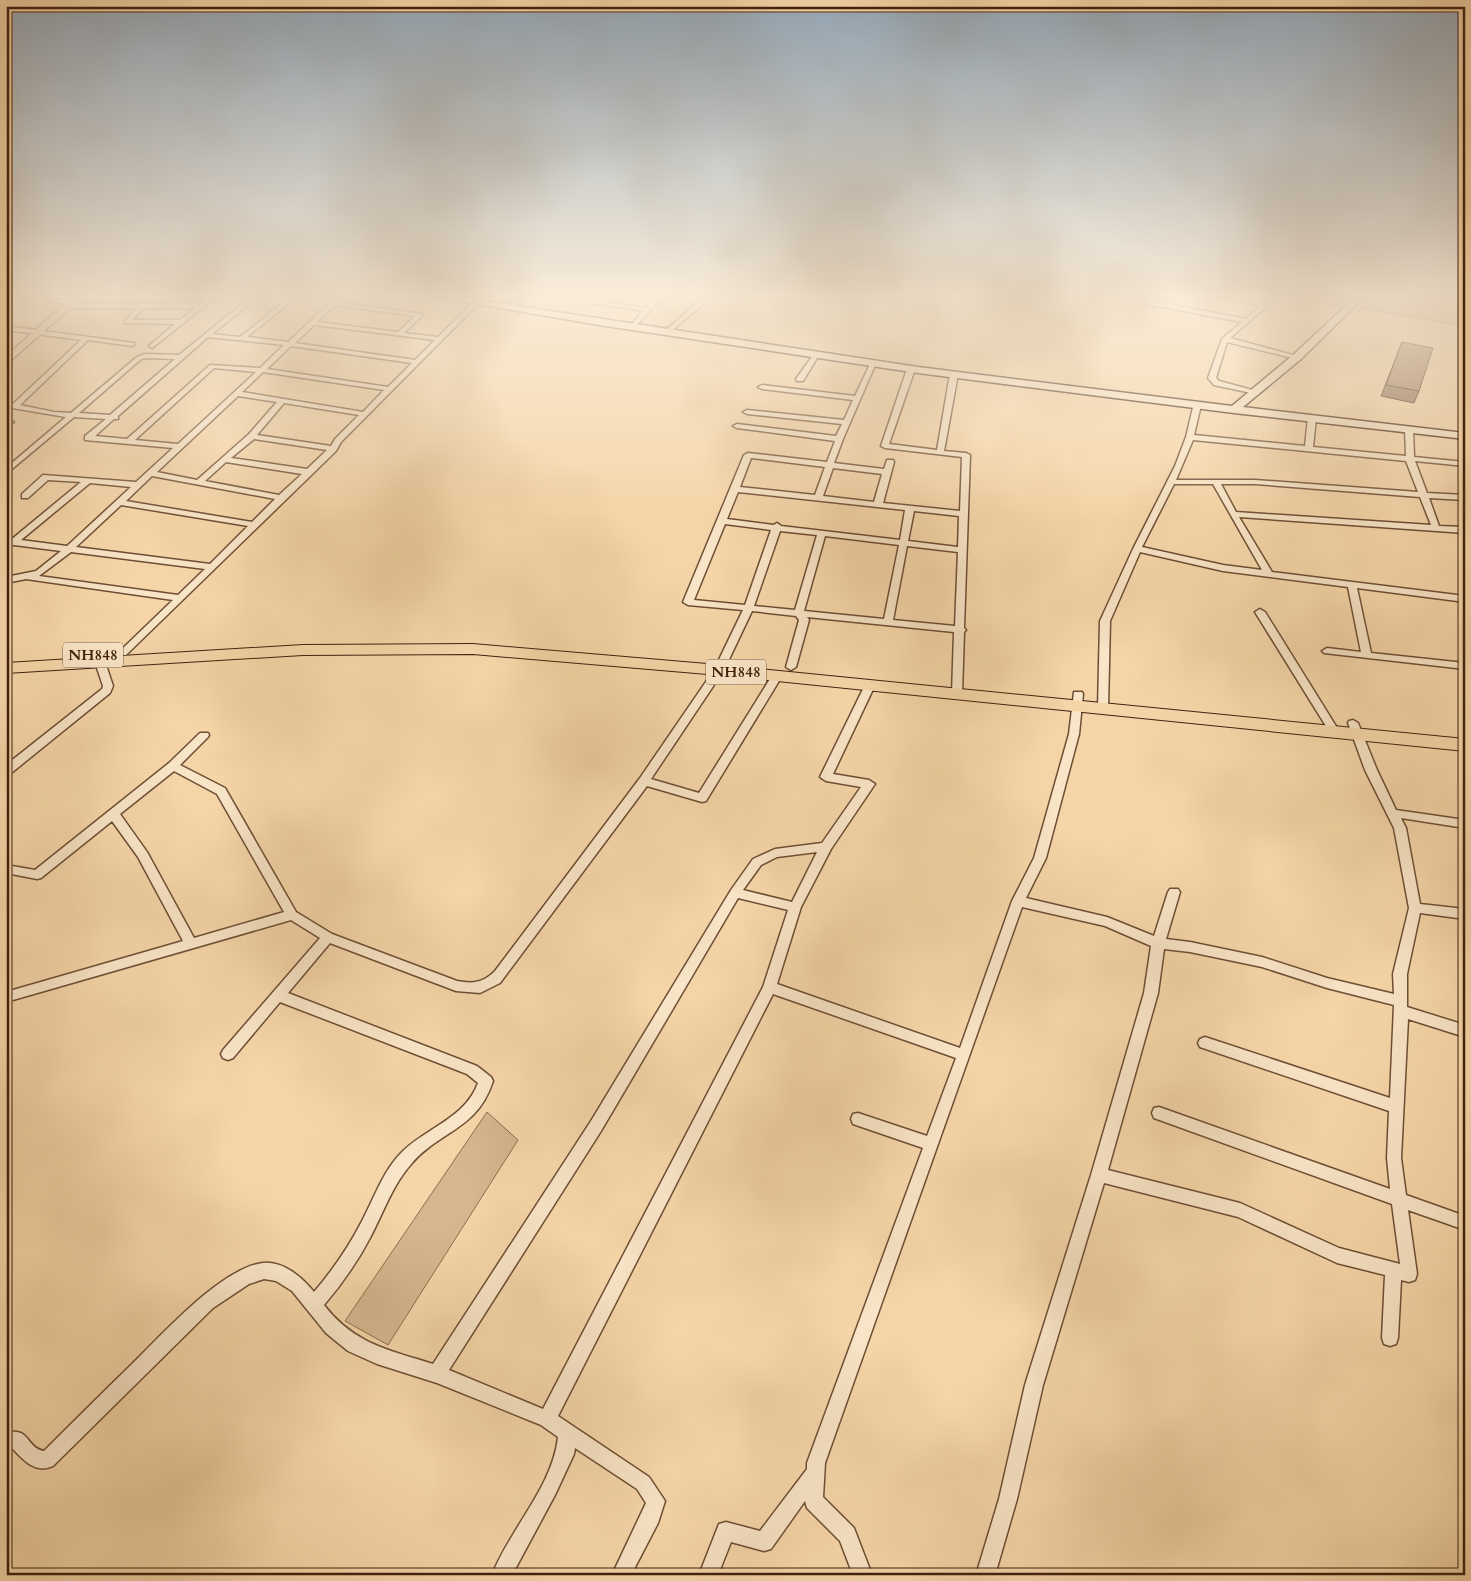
<svg xmlns="http://www.w3.org/2000/svg" width="1471" height="1581" font-family="Cardo,serif">
  <style>
    .green { fill: #d6b68e; stroke: #8c6c4e }
    .lines { fill: none; stroke-linecap: round; stroke-linejoin: round }
    .street-casing { stroke: #6e4e34; stroke-width: 3 }
    .secondary-casing { stroke: #41210e; stroke-width: 3 }
    .primary-casing { stroke: #41210e; stroke-width: 2 }
    .highway-casing { stroke: #41210e; stroke-width: 2 }
    .street { fill: #f8e4c6; fill-rule: evenodd }
    .secondary { fill: #f8e4c6; fill-rule: evenodd }
    .primary { fill: #f5d5a8; fill-rule: evenodd }
    .highway { fill: #f5d5a8; fill-rule: evenodd }
    .wall { fill: #896d51; stroke: #41210e }
    .building { fill: #9f7f5e; stroke: #41210e }
    .labels { text-anchor: middle; dominant-baseline: central; stroke-width: 4; stroke-linejoin: round; paint-order: stroke }
    .shield { fill: #f8e4c6; stroke: #785c45; stroke-width: 1 }
    .shield-label { font-size: 15px; font-weight: bold; fill: #41210e }
  </style>
  <rect width="100%" height="100%" fill="#f5d5a8"/>
  <filter id="stains"><feTurbulence type="fractalNoise" baseFrequency=".004" numOctaves="4"/><feColorMatrix values="0 0 0 0 .2 0 0 0 0 .09 0 0 0 0 .02 0 0 0 .5 -.17"/></filter>
  <radialGradient id="worn" r=".72"><stop offset=".6" stop-color="#630" stop-opacity="0"/><stop offset="1" stop-color="#630" stop-opacity=".3"/></radialGradient>
  <path class="green" d="M1370,297h95v29l-105,-18z
    M487,1112l31,28 -130,205 -43,-24z"/>
  <g class="lines">
    <g class="street-casing">
      <path id="street" d="M21,297h19l30,4 2,3h128l9,-7h7l-64,51 -3,-2 1,-1 25,-21 -50,-1v-2l12,-13h-70l-3,-2 2,-2zM144,308h51l-15,12h-48z
        M251,297h7l-46,37 28,3 50,-40h7l-50,40 41,5 48,-45h7l-5,5 84,12v2l-18,17 34,4 36,-35h4l5,-5h7l-7,7h-5l-137,138 -5,9 -210,204h-6l-2,-2 2,-2 53,-51 -147,-21 -20,4v-6l30,-6 25,-20 -55,-7v-6l6,1 69,-57 -33,-2 -20,18h-6v-4l21,-19 93,7 37,-34 -88,-8v-4l21,-17 -32,-2 -68,57v-6l60,-51 -60,-10v-4l7,1 68,-64 -75,-10v-4l128,17 1,1 -3,2 -44,-6 -68,65 34,7 17,1 66,-56 8,-3 34,1zM335,305l80,11 -17,16 -81,-10zM314,325l121,15 -20,20 -120,-17zM208,337l76,8 -24,23 -50,-3 -83,74 -32,-3 19,-17h4v-3zM291,346l121,17 -24,24 -121,-18zM146,358l29,1 -65,56 -31,-2 62,-54zM214,368l42,4 -78,72 -43,-4zM263,372l121,18 -21,22 -121,-20zM238,396l39,6 -28,32 -52,46 -40,-8zM284,403l75,12 -24,24 -4,7 -74,-11zM254,439l73,11 -20,19 -76,-11zM226,462l76,12 -23,21 -74,-14zM152,476l123,23 -23,23 -126,-21zM90,483l41,4 -64,59 -46,-6zM121,505l127,21 -38,38 -134,-17zM71,552l134,17 -27,26 -139,-19z
        M519,297h7l-16,12h-4v-2z
        M594,297h7l-3,4 48,7 9,-11h7l-30,33 -3,-2 14,-17 -52,-8 -1,-1z
        M704,297h7l-43,37h-4v-2z
        M1131,297h9l8,3 98,19 14,-13 -41,-9h14l34,7v2l-37,32 70,19 -3,2 -70,-17 -11,36 3,3 41,11 -4,2 -42,-9 -6,-7 14,-39 20,-17 -96,-18z
        M1299,297h14l40,9 -3,2z
        M814,354l5,1 -16,26h-6l-1,-2z
        M871,362l5,1 -33,76 -9,24 50,6 3,-9h6l1,2 -11,41 77,8 2,-54 -77,-9 -4,-2 26,-77 4,-2 4,2 -26,75 48,6 13,-76 4,-2 4,2 -14,77 22,2 4,2 -6,173 2,2 -2,2 -2,62 -5,3 -5,-3 2,-62 -147,-15 2,3 -13,47 -5,3 -5,-3 13,-47 -3,-4 -44,-5 -28,59 -73,109 48,14 74,-119h8l1,2 -76,125 -4,1 -55,-16 -147,197 -20,10 -24,-2 -126,-48 -42,50 189,73 14,11 2,4c-16,49 -52,49 -81,82 -19,21 -28,48 -41,73 -13,25 -29,48 -47,69 30,39 65,45 109,59l158,-243 140,-231 22,-31 22,-10 47,-6 39,-56 -35,-6 -6,-4 45,-92 5,-3 5,3 -42,89 36,6 6,4 -44,65 -30,58 -24,77 183,64 52,-147 22,-43 35,-124 5,-42h8l1,2 -4,40 -33,124 -20,40 81,19 47,19 14,-44 2,-3h8l2,3 -14,47 24,3 72,15 65,21 67,16 -1,-20 16,-66 -15,-80 -29,-58 -17,-47 1,-2 4,-1 5,3 19,47 19,40 69,10v8l-64,-10 5,10 14,76 45,5v10l-45,-6 -13,61v33l58,18v12l-57,-18 -7,139 5,37 59,21v14l-57,-20 9,64 -2,6 -6,2 -8,-2 -3,58 -2,6 -6,2 -6,-2 -2,-6 3,-63 -48,-12 -99,-46 -134,-34 -61,202 -26,114 -22,76h-19l23,-76 26,-114 66,-210 53,-182 7,-47 -46,-20 -83,-19 -197,556 -2,34 31,31 18,47h-19l-13,-34 -33,-33 -2,-7 -34,48 -7,2 -33,-9 -13,33h-19l20,-51 7,-2 34,9 47,-62v-6l116,-315 -70,-24 -2,-5 2,-5 5,-1 69,23 29,-78 -183,-64 -215,422 91,61 16,24 -7,22 -27,52h-19l34,-72 -9,-14 -62,-41 -1,6 -19,41 -43,80h-20c18,-46 61,-89 66,-138l-17,-12 -104,-42 -60,-19 -29,-13 -22,-18 -34,-42 -16,-10 -12,-2 -15,5 -36,24 -160,158c-17,8 -29,-5 -40,-17l-7,2v-18c24,-7 20,15 38,18 29,-29 58,-58 87,-86 30,-29 90,-97 132,-102 20,-2 39,14 51,29 18,-21 34,-44 47,-69 13,-24 22,-53 42,-72 24,-23 63,-34 75,-68l-11,-9 -187,-72 -47,56 -5,2 -5,-2 -2,-4 2,-4 97,-112 -29,-18 -285,82v-10l177,-51 -45,-84 -26,-36 -71,57 -4,1 -31,-6v-8l29,5 134,-107 31,-30h8l1,2 -1,2 -28,28 45,23 71,124 36,22 125,47c16,3 26,2 38,-10l145,-193 74,-108 29,-60 -55,-5 -5,-3 61,-147 4,-2 79,9 8,-21 -98,-13 -4,-2 4,-2 99,12 6,-12 -95,-10 -4,-2 4,-2 97,10 9,-20 -91,-11 -4,-2 4,-2 93,11zM751,458l74,9 -10,28 -75,-8zM833,468l49,6 -8,28 -51,-6zM738,492l167,18 -5,30 -119,-14 -4,-3 -3,2 -47,-6zM914,511l45,5 -1,31 -50,-6zM725,524l46,6 -26,75 -51,-5zM780,531l37,4 -22,75 -41,-4zM825,536l74,9 -15,74 -80,-8zM907,546l51,6 -3,74 -62,-6zM174,771l43,23 67,118 -90,26 -47,-86 -27,-38zM817,852l-25,50 -49,-12 18,-25 16,-8zM738,898l50,12 -25,77 -220,422 -94,-39 152,-239zM1164,949l26,3 72,15 65,21 67,17 -4,93 -185,-61 -5,2 -2,4 2,4 189,64 -2,47 3,31 -231,-82 -5,1 -2,5 2,5 238,86 8,60 -61,-16 -99,-45 -132,-33 50,-177z
        M1194,403l7,2 -7,30 111,11 3,-28 4,-2 4,2 -3,29 93,9 -1,-27 4,-2 4,2 1,28 51,5v4l-50,-5 12,32 38,2v5l-36,-2 10,28 26,1v6l-226,-16 33,55 193,24v6l-108,-14 14,65 94,10v6l-141,-16 -2,-2 5,-3 34,4 -13,-65 -125,-16 -83,-19 -30,69 -2,87 -5,3 -4,-1 -1,-2 2,-87 33,-72 42,-83 11,-29zM1193,440l213,21 12,31 -163,-12h-79zM1174,484h39l49,86 -39,-5 -81,-18zM1221,484h34l165,13 11,28 -195,-13z
        M7,420l7,2 -8,6v-7z
        M1260,609l5,3 74,119 -1,2 -4,1 -5,-3 -74,-119z
        M100,659l5,3 8,24 -3,7 -100,81 -4,1v-10l96,-76 1,-3 -8,-24z"/>
    </g>
    <g class="secondary-casing">
      <path id="secondary" d="M436,297h23l459,70 314,39 61,-51 62,-58h9l-63,62 -58,48 222,26v6l-231,-26 -316,-40 -319,-48z"/>
    </g>
    <g class="primary-casing">
      <path id="primary" d="M72,297h11l-77,68v-9z"/>
    </g>
    <g class="highway-casing">
      <path id="highway" d="M473,644l246,21 746,74v12l-746,-76 -246,-21 -170,1 -297,18v-10l297,-18z"/>
    </g>
    <use href="#street" class="street"/>
    <use href="#secondary" class="secondary"/>
    <use href="#primary" class="primary"/>
    <use href="#highway" class="highway"/>
  </g>
  <path class="wall" d="M1402,342l17,49 -5,12 -33,-7z"/>
  <path class="building" d="M1402,342l31,6 -14,43 -33,-6z"/>
  <linearGradient id="sky" x2="0" y2="1"><stop stop-color="#95a9ba"/><stop offset="0.57" stop-color="#faecd8"/><stop offset="1" stop-color="#faecd8" stop-opacity="0"/></linearGradient>
  <rect width="1471" height="519" fill="url(#sky)"/>
  <g class="labels">
    <g class="shield">
      <rect x="63" y="642.5" width="60" height="25" rx="4"/>
      <rect x="706" y="659.5" width="60" height="25" rx="4"/>
    </g>
    <g class="shield-label">
      <text x="93" y="655">NH848</text>
      <text x="736" y="672">NH848</text>
    </g>
  </g>
  <rect width="1471" height="1581" fill="none" stroke="#f5d5a8" stroke-width="25"/>
  <rect x="8" y="8" width="1456" height="1566" fill="none" stroke="#41210e" stroke-width="2.5"/>
  <rect x="12" y="12" width="1446" height="1556" fill="none" stroke="#41210e"/>
  <rect width="100%" height="100%" filter="url(#stains)"/>
  <rect width="100%" height="100%" fill="url(#worn)"/>
</svg>
